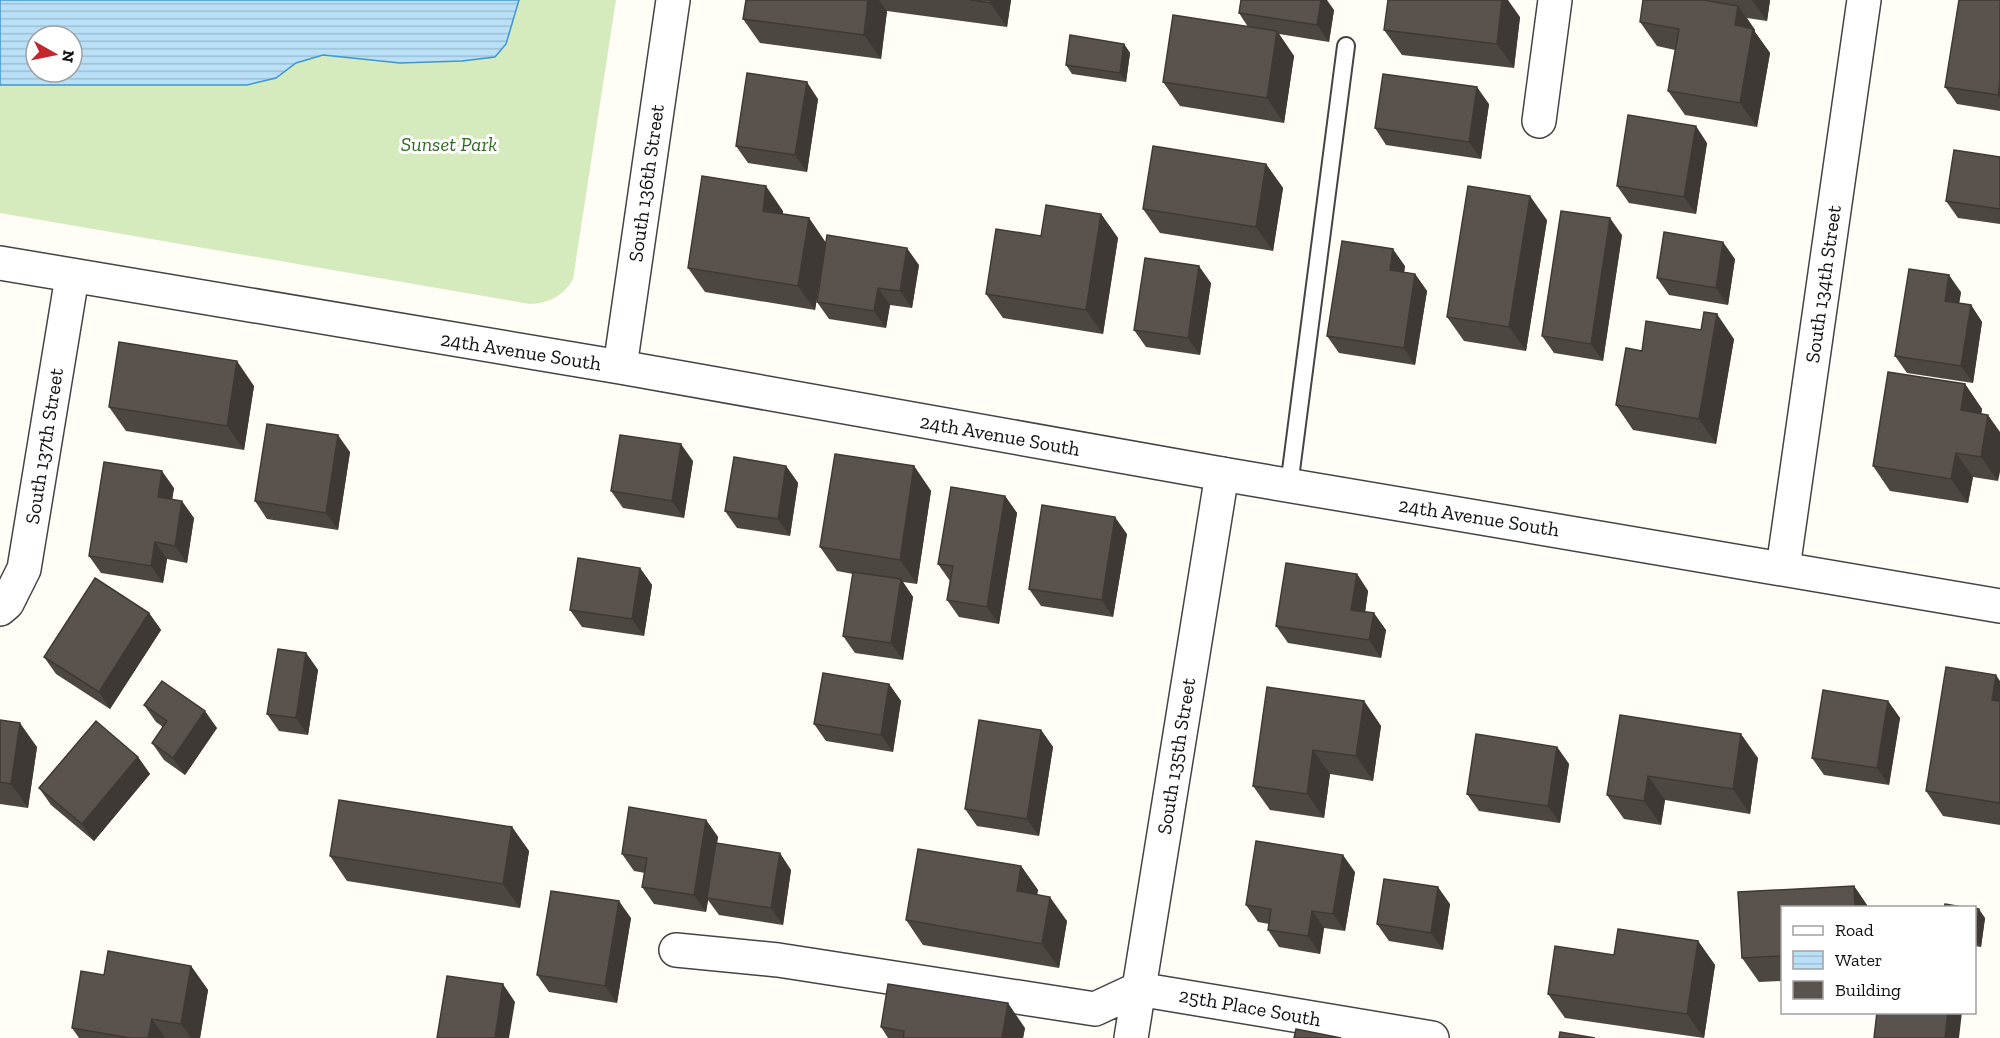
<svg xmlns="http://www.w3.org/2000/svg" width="2000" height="1038" font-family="'Zilla Slab',serif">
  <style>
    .grass { fill: #d5ebbd; fill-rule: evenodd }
    .water { fill: url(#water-rules); stroke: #3f96cf; stroke-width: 1.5; fill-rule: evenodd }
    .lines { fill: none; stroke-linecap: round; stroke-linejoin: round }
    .service-casing { stroke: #444; stroke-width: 20 }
    .minor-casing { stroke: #444; stroke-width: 36 }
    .tertiary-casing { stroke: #444; stroke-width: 36 }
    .service { stroke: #fff; stroke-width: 16 }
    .minor { stroke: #fff; stroke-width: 33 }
    .tertiary { stroke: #fff; stroke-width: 33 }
    .wall { fill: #4d4742 }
    .shaded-wall { fill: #3f3936 }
    .building { fill: #5a524d; stroke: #3f3936; stroke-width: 1.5 }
    .labels { text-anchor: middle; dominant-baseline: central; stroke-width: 6; stroke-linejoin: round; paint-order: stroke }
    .park-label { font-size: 20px; font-style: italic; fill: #2f6b1f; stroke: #fff }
    .street-label { font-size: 20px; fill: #111; stroke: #fff }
  </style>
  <defs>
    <pattern id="water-rules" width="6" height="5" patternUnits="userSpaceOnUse" patternTransform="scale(1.5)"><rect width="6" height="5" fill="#b9e0f7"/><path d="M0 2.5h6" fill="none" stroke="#9ebfd3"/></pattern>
  </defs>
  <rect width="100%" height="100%" fill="#fffdf5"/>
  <path class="grass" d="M0,0h616l-43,279c-10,17 -23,24 -43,25l-530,-91zM36,36h36v36h-36z"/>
  <path class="water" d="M0,0h519l-13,44 -11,13 -33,4 -62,2 -77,-8 -27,8 -20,15 -29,7h-247zM36,36h36v36h-36z"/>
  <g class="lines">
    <g class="service-casing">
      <path id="service" d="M1289,486l57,-440"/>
    </g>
    <g class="minor-casing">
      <path id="minor" d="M1539,121l16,-121
        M1783,568l81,-568
        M0,609l7,-6 17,-34 48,-292
        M676,950l102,10 317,49 43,-20 294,49
        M1131,1038l91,-564"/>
    </g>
    <g class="tertiary-casing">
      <path id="tertiary" d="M0,263l620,104 602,107 778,132
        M620,367l53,-367"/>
    </g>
    <use href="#service" class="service"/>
    <use href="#minor" class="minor"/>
    <use href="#tertiary" class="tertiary"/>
  </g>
  <path class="wall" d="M746,0h265l-4,27 -120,-16 -6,48 -121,-16 -17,-24z
    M1643,0h127l-3,21 -20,-3 8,12v2l15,21 -13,74 -72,-12 -17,-24 7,-41 -18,-4 -17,-24z
    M2000,0v111l-43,-7 -12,-17z
    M1334,10l-5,32 -50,-8 15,22 -10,67 -104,-17 -17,-24 85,-55 -9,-14z
    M1520,17l-6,51 -112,-13 -18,-25z
    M1124,44l6,9 -4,29 -54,-8 -6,-9z
    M818,99l-11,73 -59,-9 -12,-17z
    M1489,104l-8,55 -95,-14 -11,-17z
    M1707,143l-11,71 -67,-11 -12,-17z
    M2000,157v67l-42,-6 -12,-17z
    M1266,164l17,24 -10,63 -113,-18 -17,-24z
    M783,211v3l26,4 17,25 -11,67 -110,-18 -17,-24z
    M1101,214l17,24 -15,96 -100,-16 -17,-24 55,-58z
    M1547,220l-21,131 -62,-10 -17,-24z
    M1622,235l-19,126 -49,-8 -12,-17z
    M1735,259l-7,46 -59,-10 -12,-17z
    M919,265l-7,43 -22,-3 -4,23 -57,-9 -12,-17z
    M1405,266l-1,6 11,2 12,17 -12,74 -76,-12 -12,-17z
    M1211,283l-11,72 -54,-8 -12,-17z
    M1961,292l-2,11 12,2 11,17 -9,61 -66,-10 -12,-17z
    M1734,339l-18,105 -83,-14 -17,-25 26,-54z
    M1965,384l17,25 -1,5 17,67 -25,-4 -5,26 -78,-12 -17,-25z
    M254,386l-10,64 -118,-19 -17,-24z
    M350,452l-12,78 -71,-11 -12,-18z
    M693,461l-9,57 -61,-10 -12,-17z
    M786,466l12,17 -8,53 -53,-8 -12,-17z
    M914,466l17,25 -14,93 -14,-2 10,15 -10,63 -48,-7 -12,-17 10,-62 -16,-3 -17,-24z
    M174,488l-2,11 22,19 -7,45 -20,-4 -4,24 -62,-10 -12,-17z
    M1005,496l12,17 -18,111 -40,-7 -12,-17 3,-19 -12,-17z
    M1127,534l-14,83 -72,-11 -12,-17z
    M640,568l12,17 -8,51 -62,-9 -12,-17z
    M1357,574l11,17 -3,21 21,18 -5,28 -93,-15 -12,-17z
    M149,613l12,17 -51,79 -54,-35 -12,-17z
    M306,653l12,17 -10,65 -29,-4 -12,-17z
    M2000,681v144l-57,-9 -17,-25z
    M889,684l12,17 -8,51 -67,-11 -12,-17z
    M1364,701l17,25 -8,55 -43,-7 -6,44 -54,-8 -17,-24z
    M1888,701l12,17 -11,67 -65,-10 -12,-17z
    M144,705l73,23 -32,47 -21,-15 -12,-17 11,-16 -7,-5z
    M1620,715l138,43 -8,56 -85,-14 -4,25 -37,-6 -17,-24z
    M0,720l37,27 -9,61 -28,-4z
    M1041,730l12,17 -14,89 -62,-10 -12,-17z
    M1557,747l12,17 -9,59 -81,-12 -12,-17z
    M138,757l12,17 -56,67 -43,-36 -12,-17z
    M706,820l12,17 -1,6 74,27 -8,55 -64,-10 -11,-15 -2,12 -52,-8 -12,-17 3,-14 -11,-2 -12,-17z
    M512,827l17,24 -9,57 -173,-27 -17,-25z
    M1021,866l17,24 -1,4 30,27 -8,47 -136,-23 -17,-25z
    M1355,872l-10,59 -21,-3 -4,26 -41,-7 -11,-17 1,-6 -11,-2 -12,-17z
    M1854,886l15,22h-87v73l-23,1 -17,-24 -4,-66z
    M1450,904l-7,46 -54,-9 -12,-17z
    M1974,908l11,10 -4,29 -7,-1z
    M631,918l-14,85 -68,-11 -12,-17z
    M1698,941l17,24 -11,73 -139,-20 -17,-24z
    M191,966l17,24 -8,48h-121l-7,-10 32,-53z
    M881,1027l144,1 -2,10h-135z"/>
  <path class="shaded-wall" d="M868,0h11l8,11 -6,48 -17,-24z
    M991,0h20l-4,27 -17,-24z
    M1319,0h8l7,10 -5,32 -12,-17z
    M1502,0h6l12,17 -6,51 -17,-24z
    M1752,0h18l-3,21z
    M1738,6l17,24v2l15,21 -13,74 -17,-24 -5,-78z
    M1277,31l17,25 -10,67 -17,-25z
    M1124,44l6,9 -4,29 -6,-9z
    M2000,81v17l-2,-3z
    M807,82l11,17 -11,73 -12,-17z
    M1477,87l12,17 -8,55 -12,-17z
    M1696,126l11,17 -11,71 -12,-17z
    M1266,164l17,24 -10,63 -17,-24z
    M766,186l17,25 -3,24 -17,-24z
    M1530,196l17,24 -21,131 -17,-24z
    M1101,214l17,24 -15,96 -17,-24z
    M809,218l17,25 -11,67 -17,-24z
    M1610,218l12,17 -19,126 -12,-17z
    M1723,242l12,17 -7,46 -12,-17z
    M907,248l12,17 -7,43 -12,-17z
    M1393,249l12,17 -3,21 -12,-17z
    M1199,266l12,17 -11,72 -12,-17z
    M1415,274l12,17 -12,74 -11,-17z
    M1949,275l12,17 -4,26 -12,-17z
    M878,288l12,17 -4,23 -12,-17z
    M1971,305l11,17 -9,61 -12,-17z
    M1717,314l17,25 -18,105 -17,-25z
    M237,361l17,25 -10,64 -17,-24z
    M1965,384l17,25 -4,26 -17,-25z
    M1988,415l12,17v40l-2,9 -17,-24z
    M338,435l12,17 -12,78 -12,-17z
    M681,444l12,17 -9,57 -12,-17z
    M1956,453l17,24 -5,26 -17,-24z
    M786,466l12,17 -8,53 -12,-17z
    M914,466l17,25 -14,93 -17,-24z
    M162,471l12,17 -4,26 -12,-17z
    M1005,496l12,17 -18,111 -12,-17z
    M182,501l12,17 -7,45 -12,-17z
    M1115,517l12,17 -14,83 -11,-17z
    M155,542l12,17 -4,24 -12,-17z
    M640,568l12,17 -8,51 -12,-17z
    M1357,574l11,17 -5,36 -12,-17z
    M901,579l12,18 -10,63 -12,-17z
    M149,613l12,17 -51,79 -11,-17z
    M1374,613l12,17 -5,28 -12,-18z
    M306,653l12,17 -10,65 -12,-17z
    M1996,675l4,6v30l-8,-11z
    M889,684l12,17 -8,51 -12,-17z
    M1364,701l17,25 -8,55 -17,-25z
    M1888,701l12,17 -11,67 -12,-17z
    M205,711l12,17 -32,47 -12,-17z
    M20,723l17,24 -9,61 -17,-24z
    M1041,730l12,17 -14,89 -12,-17z
    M1741,734l17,24 -8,56 -17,-25z
    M1557,747l12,17 -9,59 -12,-17z
    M1313,750l17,24 -6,44 -17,-24z
    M138,757l12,17 -56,67 -12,-17z
    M1648,776l17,24 -4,25 -17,-24z
    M706,820l12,17 -10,61h-1l1,2 -2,12 -12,-17z
    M512,827l17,24 -9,57 -17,-24z
    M780,853l11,17 -8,55 -12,-17z
    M1343,855l12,17 -10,59 -12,-17z
    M1021,866l17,24 -4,25 -17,-24z
    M1854,886l15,22h-14z
    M1438,887l12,17 -7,46 -12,-17z
    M1050,897l17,24 -8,47 -17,-24z
    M619,901l12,17 -14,85 -12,-17z
    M1979,909l6,9 -4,29 -6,-8z
    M1312,911l12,17 -4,26 -12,-18z
    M1698,941l17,24 -11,73 -17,-24z
    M191,966l17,24 -8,48h-9l-10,-14z
    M503,984l12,18 -6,36h-14z
    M1008,1003l17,25 -2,10h-21z
    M1948,1012h14l-3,26h-14z
    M152,1019l13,19h-17z"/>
  <path class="building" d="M746,0h122l-4,35 -121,-16z
    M970,0h21l-1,3z
    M1241,0h80l-4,25 -78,-12z
    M1388,0h114l-5,44 -113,-14z
    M1643,0h60l35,6 -3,19 18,4 -13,74 -72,-12 11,-62 -39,-7z
    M1959,0h41v81l-2,14 -53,-8z
    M1173,15l104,16 -10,67 -104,-16z
    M1070,35l54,9 -4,29 -54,-8z
    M747,73l60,9 -12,73 -59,-9z
    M1383,74l94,13 -8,55 -94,-14z
    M1628,115l68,11 -12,71 -67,-11z
    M1153,146l113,18 -10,63 -113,-18z
    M1954,150l46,7v52l-54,-8z
    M702,176l64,10 -3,25 46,7 -11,68 -110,-18z
    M1468,186l62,10 -21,131 -62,-10z
    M1046,205l55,9 -15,96 -100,-16 10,-65 45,7z
    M1561,211l49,7 -19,126 -49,-8z
    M1664,232l59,10 -7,46 -59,-10z
    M827,235l80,13 -7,43 -22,-3 -4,23 -57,-9z
    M1342,241l51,8 -3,21 25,4 -11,74 -77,-12z
    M1145,258l54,8 -11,72 -54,-8z
    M1909,269l40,6 -4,26 26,4 -10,61 -66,-10z
    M1704,312l13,2 -18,105 -83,-14 10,-57 16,3 4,-30 55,9z
    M119,342l118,19 -10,65 -118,-19z
    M1888,372l77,12 -4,26 27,5 -7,42 -25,-4 -5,26 -78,-13z
    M267,424l71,11 -12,78 -71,-12z
    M620,435l61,9 -9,57 -61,-10z
    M835,454l79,12 -14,94 -80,-13z
    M734,457l52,9 -8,53 -53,-8z
    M104,462l58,9 -4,26 24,4 -7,45 -20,-4 -4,24 -62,-10z
    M951,487l54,9 -18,111 -40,-7 6,-34 -15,-2z
    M1042,505l73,12 -13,83 -73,-11z
    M578,558l62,10 -8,51 -62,-9z
    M1286,563l71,11 -6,36 23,3 -5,27 -93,-14z
    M853,572l48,7 -10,64 -48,-7z
    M95,578l54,35 -50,79 -55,-35z
    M278,649l28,4 -10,65 -29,-4z
    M1946,667l50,8 -4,25 8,1v102l-74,-12z
    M823,673l66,11 -8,51 -67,-11z
    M162,681l43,30 -32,47 -21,-15 15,-22 -23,-16z
    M1267,687l97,14 -8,55 -43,-6 -6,44 -54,-8z
    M1823,690l65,11 -11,67 -65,-10z
    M1620,715l121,19 -8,55 -85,-13 -4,25 -37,-6z
    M0,720l20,3 -9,61 -11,-2z
    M979,720l62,10 -14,89 -62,-10z
    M96,721l42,36 -56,67 -43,-36z
    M1476,734l81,13 -9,59 -81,-12z
    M339,800l173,27 -9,57 -173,-28z
    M629,807l77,13 -12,75 -52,-8 5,-29 -25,-4z
    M1256,841l87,14 -10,59 -21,-3 -4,25 -40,-6 3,-21 -25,-4z
    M716,843l64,10 -9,55 -64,-10z
    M918,849l103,17 -4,25 33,6 -8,47 -136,-24z
    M1384,879l54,8 -7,46 -54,-9z
    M1854,886l1,22h-73v48l-40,2 -4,-66z
    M551,891l68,10 -14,85 -68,-11z
    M1945,904l23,4h-24z
    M1974,908l5,1 -4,30h-1z
    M1618,929l80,12 -11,73 -139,-20 7,-48 59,9z
    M108,951l83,15 -10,58 -29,-5 -4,19h2h-20l-58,-10 9,-57 23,4z
    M447,976l56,8 -8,54h-58z
    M888,984l120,19 -6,35h-99l1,-7 -23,-4z
    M1877,1012h71l-3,26h-71z
    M1296,1029l45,9h-47z
    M1560,1032l35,6h-36z"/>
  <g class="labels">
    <g class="park-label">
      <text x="449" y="144">Sunset Park</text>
    </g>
    <g class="street-label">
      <text transform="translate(646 183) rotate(-82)">South 136th Street</text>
      <text transform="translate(1823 284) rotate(-82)">South 134th Street</text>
      <text transform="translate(521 351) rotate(9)">24th Avenue South</text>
      <text transform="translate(1000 435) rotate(10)">24th Avenue South</text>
      <text transform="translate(44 446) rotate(-81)">South 137th Street</text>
      <text transform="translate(1479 517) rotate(9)">24th Avenue South</text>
      <text transform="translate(1176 756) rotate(-81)">South 135th Street</text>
      <text transform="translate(1250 1007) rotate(10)">25th Place South</text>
    </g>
  </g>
  <rect x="1781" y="906" width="195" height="108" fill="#ffffff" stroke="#a0a0a0" stroke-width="1.5"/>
  <rect x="1793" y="926" width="30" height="9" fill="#ffffff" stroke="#a0a0a0" stroke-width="1.5"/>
  <text x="1835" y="936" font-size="18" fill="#111111">Road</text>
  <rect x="1793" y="951" width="30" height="18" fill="url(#water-rules)" stroke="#a0a0a0" stroke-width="1.5"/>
  <text x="1835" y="966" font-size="18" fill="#111111">Water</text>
  <rect x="1793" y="981" width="30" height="18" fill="#5a524d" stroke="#a0a0a0" stroke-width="1.5"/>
  <text x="1835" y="996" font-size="18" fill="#111111">Building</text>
  <g transform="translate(54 54) rotate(99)"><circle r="28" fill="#ffffff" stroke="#a0a0a0" stroke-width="1.5"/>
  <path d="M0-4.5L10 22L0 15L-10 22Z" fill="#c4262e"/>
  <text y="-9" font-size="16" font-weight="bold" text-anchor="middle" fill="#111111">N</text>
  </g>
</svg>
